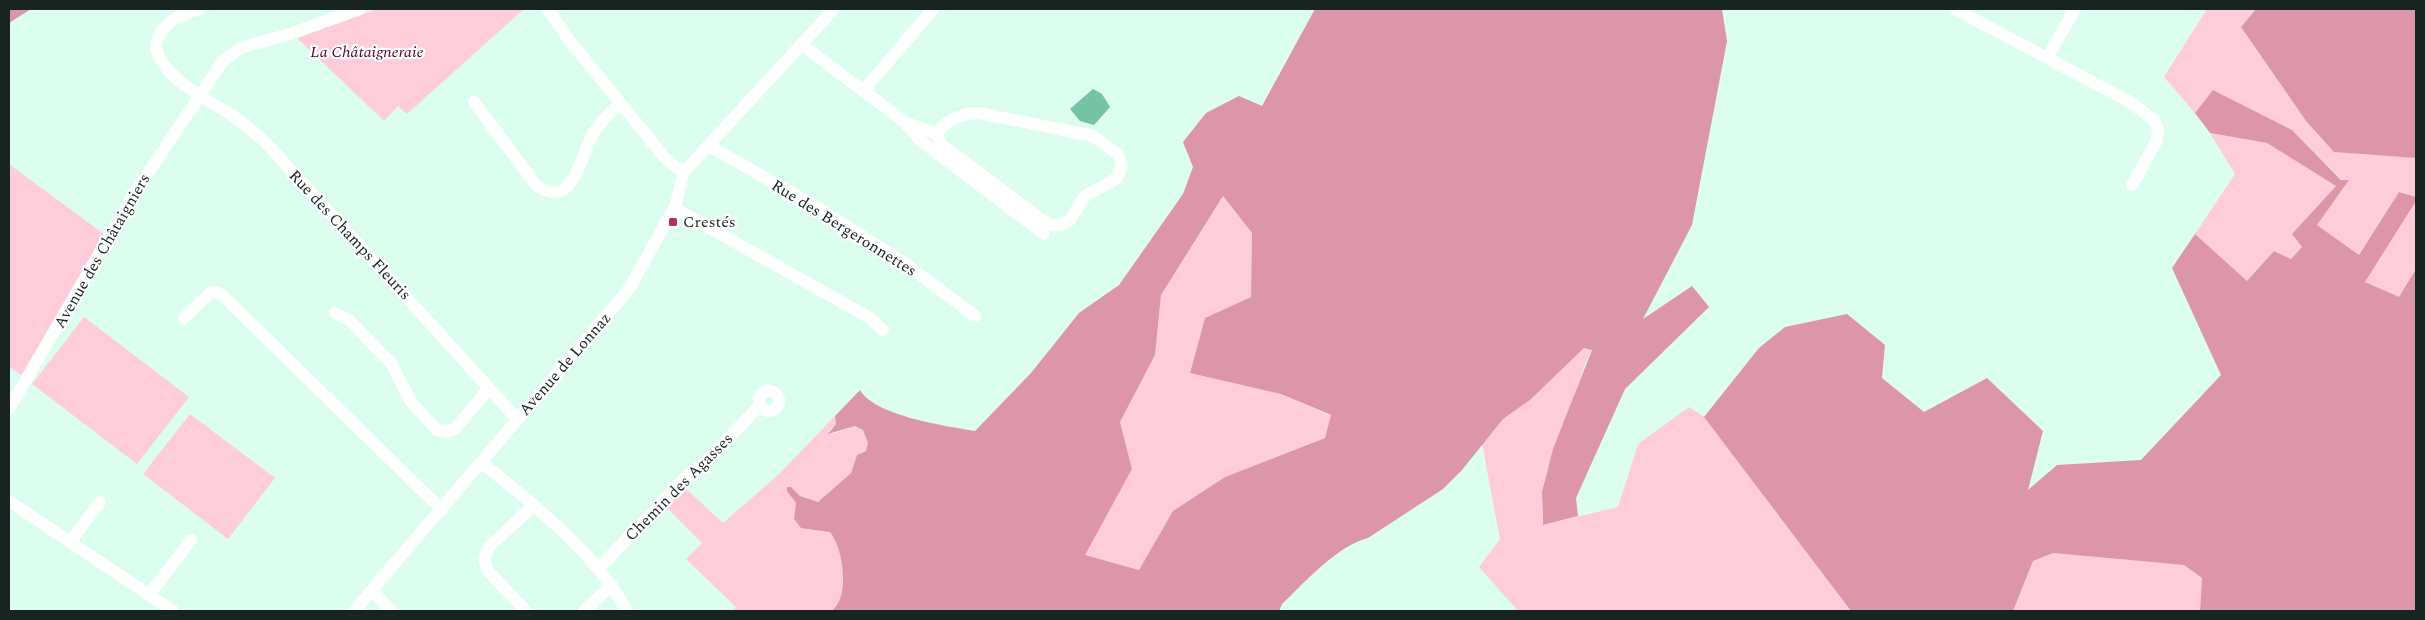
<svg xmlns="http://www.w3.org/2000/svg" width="2425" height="620" font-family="Spectral,serif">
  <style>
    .green { fill: #fecdd9 }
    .forest { fill: #dd96a9; fill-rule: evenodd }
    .water { fill: #75c3a6 }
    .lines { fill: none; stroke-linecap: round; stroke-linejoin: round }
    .minor { stroke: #fff; stroke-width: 12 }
    .poi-dot { fill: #b92d63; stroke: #fff; stroke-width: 2 }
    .labels { text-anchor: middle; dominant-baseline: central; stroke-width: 4.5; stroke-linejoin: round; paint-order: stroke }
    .park-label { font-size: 16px; font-style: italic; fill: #570028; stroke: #fff }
    .poi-label { font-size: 16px; fill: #17241f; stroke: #fff; text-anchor: start }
    .street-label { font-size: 16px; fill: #17241f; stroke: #fff }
  </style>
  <rect width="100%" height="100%" fill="#dbfeef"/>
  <path class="green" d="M377,9h147l-117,105 -9,-8 -14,15 -87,-83z
    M2207,9h49l-15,18 65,94 28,31 82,6v39l-17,-5 -40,63 -42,-30 32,-45h-7l-50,-50 -79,-40 -18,23 -31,-36z
    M2210,133l57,10 69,43 -44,48 10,13 -11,12 -17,-8 -27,31 -52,-48 40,-60z
    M9,164l96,71 -82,141 -14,-9z
    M1223,196l29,37 -1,64 -46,21 -15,55 91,21 50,22 -6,22 -100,39 -51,34 -35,59 -55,-15 48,-86 -12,-47 35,-67 6,-60z
    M2416,201v68l-17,29 -34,-16z
    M84,317l105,80 -52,67 -105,-80z
    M1584,348l8,1c-10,19 -14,39 -21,58 -15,39 -34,75 -28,118l75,-18 20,-63 51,-37 15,10 147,194h-333l-39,-44 21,-28 -18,-95 21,-25 27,-19z
    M190,414l85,64 -47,61 -85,-65z
    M835,416l1,8 -7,7 3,3 23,-8 8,3 5,14 -2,8 -9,4 -6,18 -33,29 -18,-6 -9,-9 -4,4 9,12 -2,16c11,4 28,6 37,13 10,8 15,52 11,64 -2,7 -6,12 -11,15h-98l3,-4 -50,-48 16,-16 -38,-38 19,-19 40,37 56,-49z
    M2053,553l131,12 18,13 -2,33h-187l20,-50z"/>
  <path class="forest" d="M9,9h22l-22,14z
    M1315,9h407l5,32 -35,184 -49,94 49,-33 17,21 -84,82 -49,109 2,18 -35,9 -1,-33 11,-43 39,-99 -8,-2 -54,52 -27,19 -41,51 -19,19 -75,49c-30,7 -64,45 -86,66l-3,7h-448c20,-12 12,-64 -1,-79l-29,-4 -7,-9 2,-16 -9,-12v-4h4l9,9 18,6 33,-29 6,-18 9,-4 2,-8 -5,-13 -8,-4 -27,8 8,-10 -1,-8 25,-26c15,26 86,36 115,41l56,-58 48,-60 40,-28 64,-91 10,-27 -10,-25 23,-29 33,-17 23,10zM1223,196l29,37 -1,64 -46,21 -15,55 91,21 50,21 -6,23 -100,39 -52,34 -34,59 -54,-15 47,-86 -12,-47 35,-67 6,-60z
    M2256,9h160v149l-82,-6 -28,-31 -65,-94z
    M2213,90l79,40 49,50h8l-32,45 42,30 40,-63 17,5v4l-51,81 34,15 17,-28v342h-216l2,-33 -18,-13 -131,-12 -20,8 -20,50h-162l-147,-194 55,-69 26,-21 62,-13 38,31 -3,33 42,34 63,-34 56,53 -15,59 29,-25 84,-5 80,-85 -49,-107 23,-34 52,47 27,-30 17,8 11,-12 -10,-13 44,-48 -69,-43 -57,-10 -15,-20z"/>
  <path class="water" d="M1093,89l9,5 8,13 -16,18 -14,-4 -10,-12z"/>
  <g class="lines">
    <path class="minor" d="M201,9c-20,4 -44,16 -45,39 7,31 53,52 77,68 13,9 25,19 36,30l248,273
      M548,9l18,27 99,122 18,15
      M1955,9l92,49
      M2075,9l-28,49 83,44 24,18 4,9 -1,11 -25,45
      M801,44l105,79 31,11 4,10 108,81h11l10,-5 15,-24 31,-17 6,-12 -4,-13 -25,-18 -114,-23c-14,-1 -36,8 -42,21
      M863,91l70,-82
      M474,102l62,83c38,28 45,-32 58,-53 7,-11 17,-20 26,-29
      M907,125l14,16 123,93
      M709,146l106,60 88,56 72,54
      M674,208l196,110 13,12
      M335,313l14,7 42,43 20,39 26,28 9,2 9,-3 34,-41
      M184,318l27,-26 10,2 221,216
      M759 401a10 10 0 1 1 20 0a10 10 0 1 1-20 0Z
      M9,409l120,-207 94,-141 17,-13 47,-13 73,-26
      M481,462c51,41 115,91 146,149
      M9,501l164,110
      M70,542l30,-40
      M599,568l89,-93 19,-14 53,-56
      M372,590l19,21
      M149,595l42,-55
      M354,611l275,-322 47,-84 7,-32 151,-164
      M526,611l-38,-40 -4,-12 5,-12 45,-42
      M584,611l28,-26"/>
  </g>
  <rect class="poi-dot" x="668" y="217" width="10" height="10" rx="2.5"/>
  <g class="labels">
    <g class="park-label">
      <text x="367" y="52">La Châtaigneraie</text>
    </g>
    <g class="poi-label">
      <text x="683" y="222">Crestés</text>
    </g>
    <g class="street-label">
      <text transform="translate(844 228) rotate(32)">Rue des Bergeronnettes</text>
      <text transform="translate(350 235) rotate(47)">Rue des Champs Fleuris</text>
      <text transform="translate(102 251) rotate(-60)">Avenue des Châtaigniers</text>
      <text transform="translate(565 364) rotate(-49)">Avenue de Lonnaz</text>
      <text transform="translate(679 487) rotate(-45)">Chemin des Agasses</text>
    </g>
  </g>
  <rect width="2425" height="620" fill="none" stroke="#17241f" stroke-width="20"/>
</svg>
